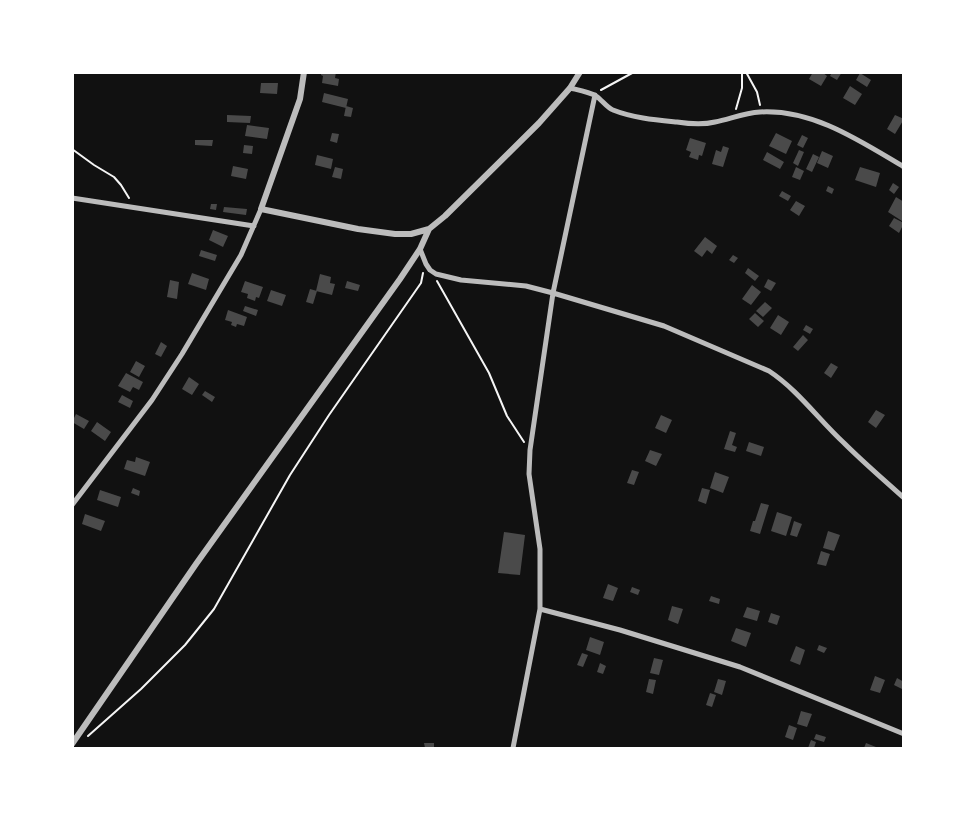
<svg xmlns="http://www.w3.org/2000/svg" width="976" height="821" font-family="'PT Sans',sans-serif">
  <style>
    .building { fill: #4a4a4a }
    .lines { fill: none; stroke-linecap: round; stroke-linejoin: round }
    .path { stroke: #f5f5f5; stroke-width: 2 }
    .minor { stroke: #bcbcbc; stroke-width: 5 }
    .tertiary { stroke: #bcbcbc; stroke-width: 6 }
  </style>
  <rect width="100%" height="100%" fill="#111"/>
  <path class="building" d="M321,72h15l-1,6 4,1 -1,7 -16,-3 1,-7 -2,-1z
    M813,72h9l5,4 -6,10 -12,-7z
    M828,72h14l-5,8 -7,-4 1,-2z
    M860,73l11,7 -4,7 -11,-7z
    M261,83h17l-1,11 -17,-1z
    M850,86l12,8 -7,11 -12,-7z
    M324,93l24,6 -2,9 -24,-6z
    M346,106l7,2 -2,9 -7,-1z
    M227,115l24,1 -1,7 -23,-1z
    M895,115l9,4 -9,15 -8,-5z
    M247,125l22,3 -2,11 -22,-3z
    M332,133l7,1 -2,9 -7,-2z
    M776,133l16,8 -6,13 -17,-8z
    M802,135l6,3 -5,10 -6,-3z
    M690,138l16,5 -4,13 -3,-1 -1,5 -9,-3 2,-5 -5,-2z
    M195,140h18l-1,6 -17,-1z
    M244,145l9,1 -1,8 -9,-1z
    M723,146l6,2 -6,19 -11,-3 4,-14 5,2z
    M799,150l5,2 -6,14 -5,-3z
    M822,151l11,5 -5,12 -11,-5z
    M767,152l17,10 -4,7 -17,-9z
    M813,154l6,3 -7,15 -6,-3z
    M317,155l16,4 -2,10 -16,-4z
    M233,166l15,3 -2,10 -15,-3z
    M335,167l8,2 -2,10 -9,-2z
    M796,167l8,4 -4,9 -8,-3z
    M860,167l20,6 -4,14 -21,-7z
    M893,183l6,4 -5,7 -5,-4z
    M828,186l6,3 -2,5 -6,-3z
    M782,191l9,5 -3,5 -9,-5z
    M896,197l8,5v16l-2,3 -14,-9z
    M796,201l9,5 -6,10 -9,-6z
    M211,204h6l-1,6 -6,-1z
    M224,207l23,2 -1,6 -23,-3z
    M894,218l10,5 -5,10 -10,-7z
    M213,230l15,6 -5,11 -14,-7z
    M705,237l12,9 -5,8 -5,-4 -5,7 -8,-6z
    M201,250l16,5 -2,6 -16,-5z
    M733,255l5,3 -4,5 -5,-3z
    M748,268l11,8 -4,5 -10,-8z
    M192,273l17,6 -3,11 -18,-6z
    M320,274l11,3 -1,6 5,1 -3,11 -16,-4z
    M768,279l8,4 -5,8 -7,-4z
    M170,280l9,2 -2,17 -10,-2z
    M245,281l18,6 -4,11 -3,-1 -1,4 -8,-3 1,-4 -7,-2z
    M347,281l13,4 -2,6 -13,-3z
    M752,285l9,7 -10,13 -9,-6z
    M310,289l7,2 -4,13 -7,-2z
    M271,290l15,5 -4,11 -15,-5z
    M765,302l7,6 -9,9 -7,-6z
    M245,306l13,4 -2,6 -13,-5z
    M228,310l19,7 -3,9 -7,-2 -1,3 -5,-2 1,-3 -7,-2z
    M755,313l9,8 -6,6 -9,-8z
    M778,315l11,7 -8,13 -11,-7z
    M806,325l7,4 -3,5 -7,-4z
    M803,335l5,5 -10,11 -5,-4z
    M161,342l6,4 -6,11 -6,-3z
    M136,361l9,5 -6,11 -9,-5z
    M831,363l7,4 -7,11 -7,-5z
    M126,373l17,9 -4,8 -6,-3 -3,5 -12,-6z
    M189,377l10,7 -7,11 -10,-6z
    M205,391l10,6 -3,5 -10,-7z
    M122,395l11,6 -3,7 -12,-6z
    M876,410l9,5 -9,13 -8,-6z
    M76,414l13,7 -5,8 -12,-7z
    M661,415l11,5 -6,13 -11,-5z
    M97,422l14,10 -6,9 -14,-10z
    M730,431l6,2 -4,12 5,2 -2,5 -11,-3z
    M749,442l15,5 -3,9 -15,-5z
    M650,450l12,4 -6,12 -11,-5z
    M136,457l14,5 -5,14 -21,-7 3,-9 8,2z
    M632,470l7,2 -5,13 -7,-2z
    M715,472l14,5 -6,16 -13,-5z
    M133,488l7,3 -1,5 -8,-3z
    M702,488l8,2 -4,14 -8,-3z
    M100,490l21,7 -3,10 -21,-7z
    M761,503l8,2 -9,29 -10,-3 3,-10h2z
    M777,512l15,5 -6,19 -15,-5z
    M85,514l20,7 -4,10 -19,-7z
    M794,521l8,3 -5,13 -7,-2z
    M828,531l12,4 -6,16 -11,-3z
    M504,532l21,3 -5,40 -22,-2z
    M821,551l9,3 -4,12 -9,-2z
    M608,584l10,4 -5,13 -10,-3z
    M632,587l8,3 -2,5 -8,-3z
    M711,596l9,3 -1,5 -10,-3z
    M672,606l11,3 -5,15 -10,-4z
    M747,607l13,4 -3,10 -14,-4z
    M771,613l9,3 -3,9 -9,-3z
    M736,628l15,5 -5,14 -15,-6z
    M590,637l14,5 -4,13 -14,-5z
    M819,645l8,3 -3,5 -7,-3z
    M796,646l9,4 -5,15 -10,-4z
    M582,653l6,2 -5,12 -6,-2z
    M654,658l9,2 -4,15 -9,-2z
    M600,663l6,3 -3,8 -6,-2z
    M875,676l10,4 -5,13 -10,-3z
    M897,678l7,4v8l-10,-5z
    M649,679l7,1 -3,14 -7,-2z
    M718,679l8,2 -4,14 -8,-3z
    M710,693l6,2 -4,12 -6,-2z
    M801,711l11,3 -5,13 -10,-3z
    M789,725l8,3 -4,12 -8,-3z
    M816,734l10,3 -2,5 -10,-3z
    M811,740l5,2 -2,6h-6z
    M424,743h10v5h-9z
    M866,743l10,4 -1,1h-11z"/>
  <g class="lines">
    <path class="path" d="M746,72l11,20 3,13
      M601,90l33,-18
      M736,109l6,-21v-16
      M72,149l22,16 20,12 7,8 8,13
      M437,281l52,92 18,43 17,26
      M88,736l53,-47 44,-44 29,-36 76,-134 39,-60 92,-132 2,-10"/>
    <path class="minor" d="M570,88c8,2 19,4 26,8 6,4 11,12 17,14 20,8 44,10 64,12 13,2 26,3 38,0 15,-3 29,-9 45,-10 53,-3 100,29 144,55
      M72,198l182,28
      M420,249l6,15 4,6 6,4 25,6 65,6 27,7 111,33 105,45c29,19 50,49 75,72 19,19 40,37 60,55
      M72,505l80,-105 30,-46 59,-99 20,-46
      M540,609l80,21 120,37 164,67
      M513,748l27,-139v-60l-11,-75 1,-24 23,-157 42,-198"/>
    <path class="tertiary" d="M304,72l-4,27 -39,110 97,20 37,5h16l18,-5 16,-13 94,-93 31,-35 10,-16
      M72,744l124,-180 204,-285 20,-30 9,-20"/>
  </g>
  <rect width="976" height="821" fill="none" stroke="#ffffff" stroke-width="148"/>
</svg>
